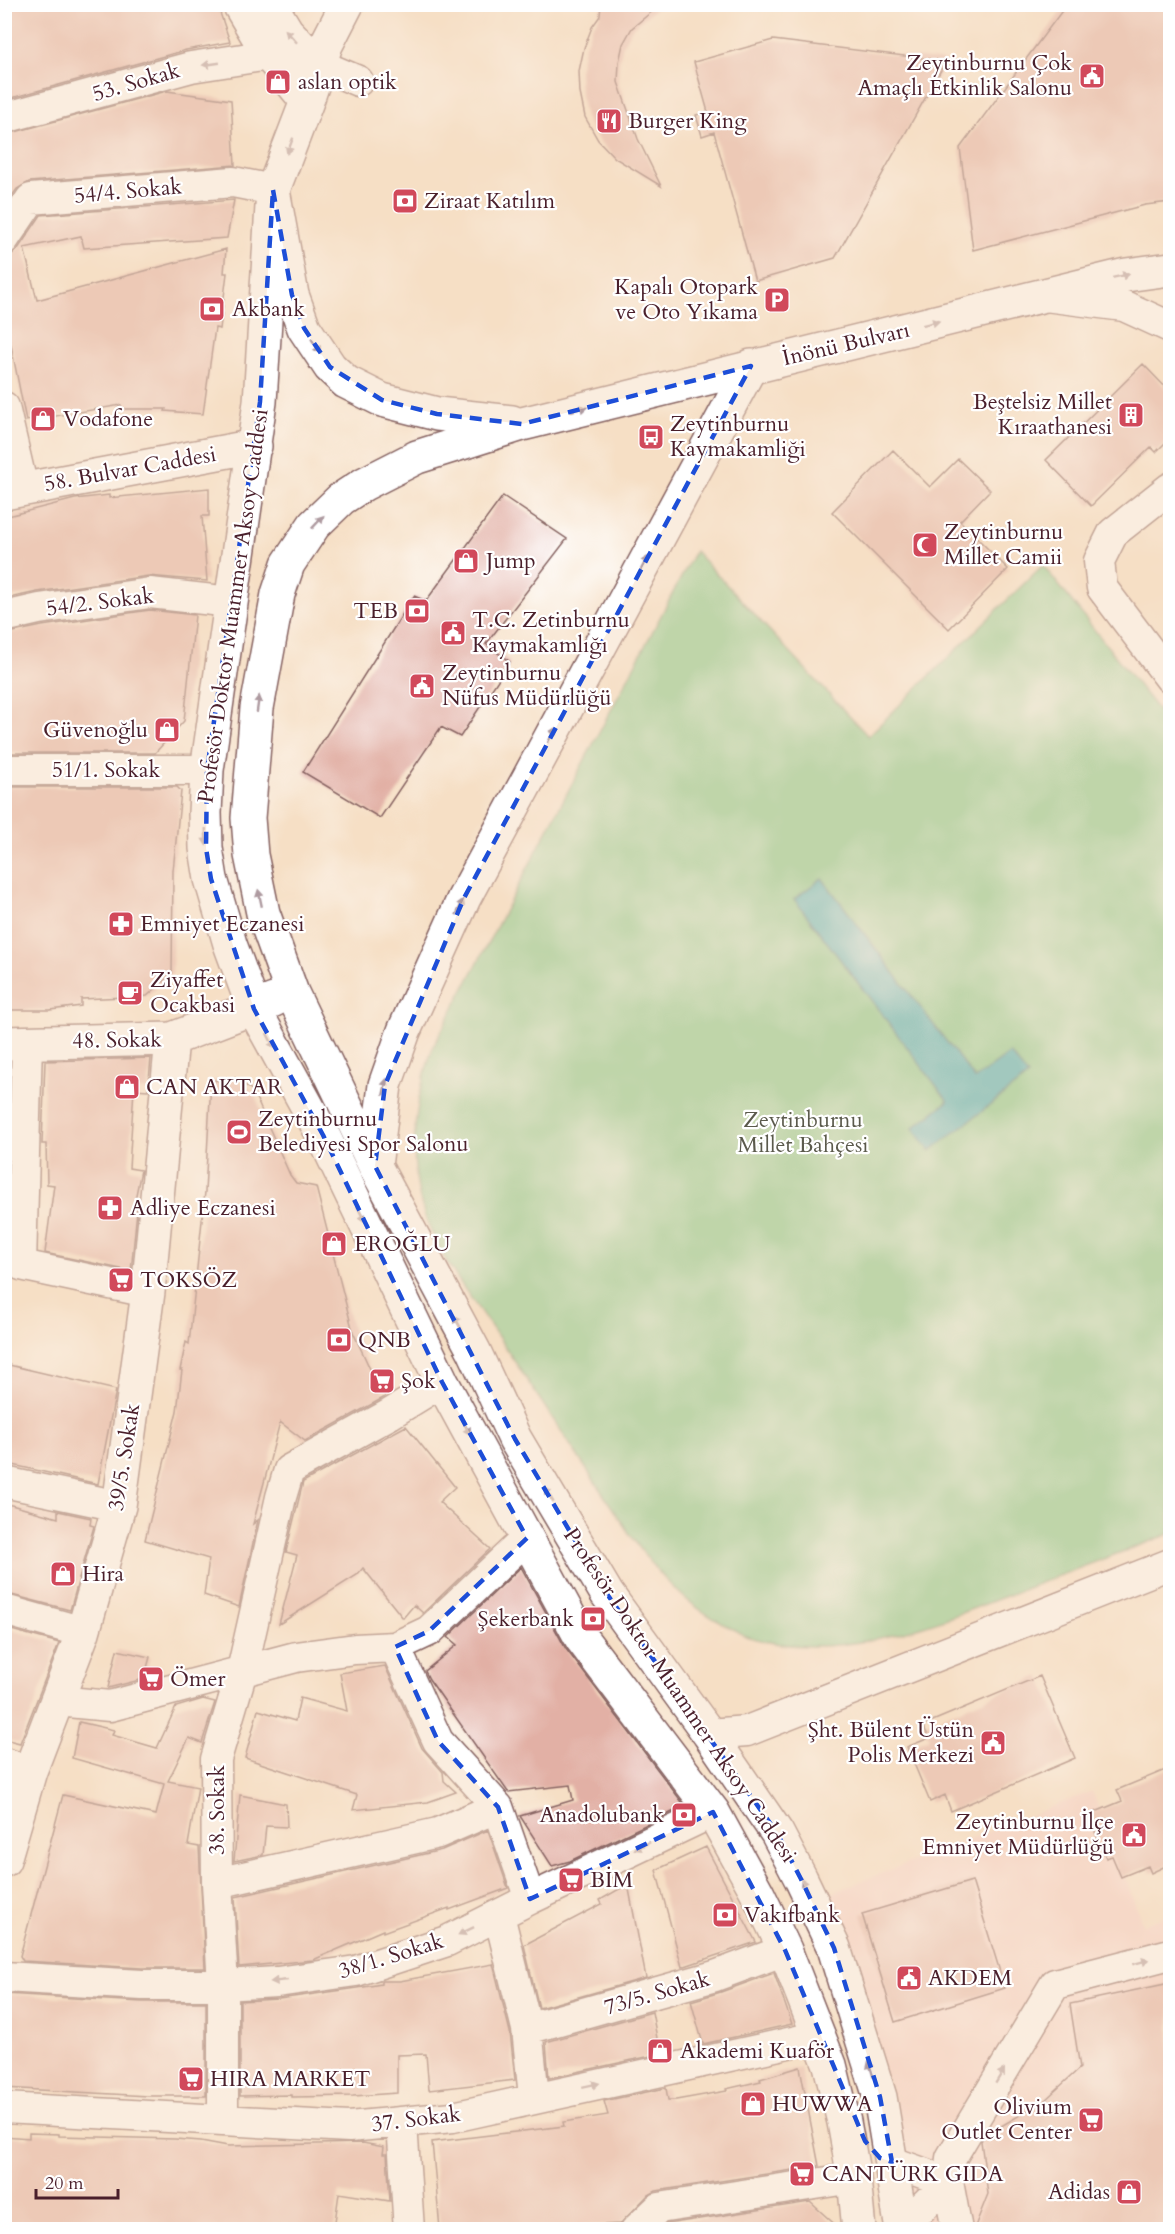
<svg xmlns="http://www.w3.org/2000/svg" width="1175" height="2234" font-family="Cardo,serif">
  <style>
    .built { fill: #f7d0c9 }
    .green { fill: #7bc988; stroke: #62745a; stroke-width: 1.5 }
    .water { fill: #3daeb6; stroke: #446670; stroke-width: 1.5 }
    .building { fill: #e2b0a5 }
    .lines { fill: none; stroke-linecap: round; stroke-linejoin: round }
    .street-casing { stroke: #866261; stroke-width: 33 }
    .secondary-casing { stroke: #866261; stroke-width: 36 }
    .street { stroke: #fff; stroke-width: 30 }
    .secondary { stroke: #fff; stroke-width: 33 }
    .oneway { fill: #ae9aa0 }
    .marked { fill: none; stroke: #1d4ed8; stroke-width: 4.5; stroke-dasharray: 12 8; stroke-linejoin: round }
    .labels { text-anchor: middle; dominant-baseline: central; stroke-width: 4.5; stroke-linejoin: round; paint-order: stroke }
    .poi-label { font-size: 22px; fill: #4a1f2b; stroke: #fff; text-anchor: start }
    .street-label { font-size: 22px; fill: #4a1f2b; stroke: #fff }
    .park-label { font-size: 22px; fill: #5b5a4c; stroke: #fff }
  </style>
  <rect width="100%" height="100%" fill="#fff"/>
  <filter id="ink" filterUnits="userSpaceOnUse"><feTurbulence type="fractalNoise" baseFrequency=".0167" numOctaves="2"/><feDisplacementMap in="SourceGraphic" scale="12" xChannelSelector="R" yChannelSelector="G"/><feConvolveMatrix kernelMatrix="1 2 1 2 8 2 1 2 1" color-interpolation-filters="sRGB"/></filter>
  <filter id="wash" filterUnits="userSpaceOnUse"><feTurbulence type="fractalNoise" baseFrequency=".008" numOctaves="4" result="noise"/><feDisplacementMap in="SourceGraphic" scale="24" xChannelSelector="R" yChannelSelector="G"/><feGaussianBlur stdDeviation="1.35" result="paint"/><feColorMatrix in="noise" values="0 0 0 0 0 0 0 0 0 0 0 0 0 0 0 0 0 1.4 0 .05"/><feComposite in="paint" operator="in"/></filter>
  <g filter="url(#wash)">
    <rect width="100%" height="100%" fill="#f6dfc5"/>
    <path class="built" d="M1092,1791l51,134 27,-11v315h-260l-14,-123 -69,-211z"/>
    <path class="green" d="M695,551l173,185 175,-171 127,160v809c-51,19 -102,38 -153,58 -82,31 -178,73 -268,45 -7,-2 -13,-6 -20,-10 -44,-22 -70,-51 -98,-91 -44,-66 -88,-132 -132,-198 -29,-43 -67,-87 -79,-139 -12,-51 -4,-103 13,-152z"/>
    <path class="water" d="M822,878l153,201 35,-26 18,23 -98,75 -17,-23 35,-27 -154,-202z"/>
    <g id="blocks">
      <path class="building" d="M12,4h205l13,38 -44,8 -182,50v-74z
        M601,4h60l-29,24 -9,16 -4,18 -1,20 20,57 23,47 -46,-28 -17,-18 -13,-23 -5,-24 -1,-22 5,-23 8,-21 8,-11z
        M1067,4h103v198l-25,3 -172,45 -13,-102z
        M773,40l173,21 -111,197 -80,23 -41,-149 -12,4 -6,-21 12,-3 -14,-50z
        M167,91l64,9 4,65 -206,17 -12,7 -13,18v-72z
        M234,200l-7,38 -143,10 -3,-12 -57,12 13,52 189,-51 -2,24h3l-7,56 -5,-1 -12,86 -38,-3 1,-2h-44l-1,-4 -95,16 -15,-76 -3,1 -4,-13v-77l8,-2 6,-5 23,-34z
        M1143,364l27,28v46l-14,14 -5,-5 -60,59 -45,-46z
        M893,450l37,37 28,-28 32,31 -30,31 48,48 -59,60 -117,-117z
        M209,488v28h-7l5,65 -59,-5 -111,16 -33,7v-82l71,-18 34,-4v3z
        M503,496l64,43 -81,105 24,18 -50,75 -19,-10 -61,91 -77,-46 111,-176 12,5z
        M150,610l45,5 -11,106 -29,32h-151v-119l38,-8z
        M4,787h173l4,4 -8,80 -1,103 -25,22 -66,3v7l-31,4h-44z
        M151,1058l-3,32 -14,-1 -5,79 12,2 -6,30h3l-7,71 -86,-18 9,-68 -7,-1 -1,-40h-4l3,-83z
        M4,1067h5l-2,76h-3z
        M235,1078l18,13 37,84 6,8 20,4 37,145 24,52 2,-1 6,14 -80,44 -25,-19 -27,102 5,-4 -19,87 -35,-12 5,-36 -64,-19 32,-129 5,-41h-2l6,-28 3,2 16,-152 6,-111z
        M9,1365l107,25 -18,94 -94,-21v-70z
        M406,1426l49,61 -16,15 51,47 -67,64 -9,-8 -11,13 -40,-50 -6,7 -78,49 18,-69 -11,-3 17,-70z
        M4,1503l54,15v-7l33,7 -1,7 4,1 -24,84 -66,-17z
        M521,1567l45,82 119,157 -115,55 -18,5 -32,-50 53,-16 -3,-15 -62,7 -79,-113 -4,-8 32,-26 -9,-8z
        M4,1628l55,15 -39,100 -16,-4z
        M117,1650l33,7 -6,22 -36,9z
        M385,1666l37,82 21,24 1,9 12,11 -28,10 -75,8 4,-15 -112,-37 13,-48 37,11 5,-23 47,13 -7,-38z
        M1040,1676l35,82 -124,53 -6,-16 -15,7 -23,-55 22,-9 -6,-13z
        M203,1699l12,3 -13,41 -13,-5 -21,43 30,6 -10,58 11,2 6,121h-63l-119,-7 -3,-5 43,-161 93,20 8,-31 -92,-26 7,-36 35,8 -2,5 45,13 19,-41z
        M1170,1768v96l-19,9 -3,-7 -27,11 -9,-21 -6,2 -18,-43 34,-14 -5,-11z
        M240,1795l46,9 1,23 -21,-1 -3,29 -29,6z
        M488,1830l20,58 -59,22v-2l-66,24v-2l-70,30 -74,7 -4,-70 207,-47z
        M706,1847l50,95 -74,25 -26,-97z
        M972,1881l33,107 -110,34 -33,-108z
        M628,1884l18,94 -107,30 -15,-63 78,-41 -2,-4z
        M493,1964l17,68 5,48 -86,10 -3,-36 -29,1v38l-44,3 -61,1v-2l-52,1v-95l39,-2 79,-11 23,-4v-3h19z
        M774,1973l18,51 -89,20 -12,-43 30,-9z
        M1170,1983v246h-196l14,-35 -7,-53 3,-5 60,-35 36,-33 -10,-64z
        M4,1994l137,8h65v94h-58l-144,-8z
        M652,2012l8,42 -111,24 -3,-36z
        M800,2067l19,99 -163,25 -9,5 -27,28 -57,3 1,2h-124l-8,-87 132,-16 -1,-4 45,-7 -4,-14 62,-13 2,12h8l51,-9 -1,-2 35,-8 -1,-2z
        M29,2133l30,1v2l116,3 26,2 27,5 135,-3 21,4 -1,7h4l3,47 -51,-8 -5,36h-281l-49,-5v-88l25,2z
        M810,2202l30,27h-179l6,-5z"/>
    </g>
  </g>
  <g filter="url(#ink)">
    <use href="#blocks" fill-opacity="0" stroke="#866261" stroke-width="1.5"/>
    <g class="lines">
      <g class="street-casing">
        <path id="street" d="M318,64l40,17
          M4,118l187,-51 78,-12
          M4,239l27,-40 202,-17 40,8
          M1045,296l79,10 46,21
          M4,407l19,82
          M1170,488l-57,45 -14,28 3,27 68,90
          M4,617l35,-8 111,-16 81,9
          M4,770h203
          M4,1256l17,9 127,27
          M21,1265l6,-223
          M4,1482l115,24
          M4,1610l79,22
          M395,1647l43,94 60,66 32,92
          M57,1701l53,5 186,-49 59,-8 40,-2 34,-16 98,-93
          M709,1734l38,-3 423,-167
          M4,1763l26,8
          M217,1883l221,-50 60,-26
          M499,1915l28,114 7,68
          M4,1977l138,8h81l54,-3 79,-11 91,-30 83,-42 183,-87
          M527,2029l188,-53 70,-26
          M4,2108l345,19 104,-10 367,-81
          M223,2120v-135l-6,-102 -1,-124 26,-88 39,-174 8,-27 101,-56 52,-32
          M402,2123l7,107
          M892,2162l56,20 9,48
          M902,2227l46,-45 3,-24 104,-174 115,-30
          M636,2230l23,-22 195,-30"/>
      </g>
      <g class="secondary-casing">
        <path id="secondary" d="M239,4l30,51 38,46
          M270,4l17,28 31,32
          M347,4l-21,41 -19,56 -34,89 19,105 12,33 26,39 16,15 36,18 55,14 75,8
          M273,190l-13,212 -53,368 -2,43 1,35 5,31 19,65 24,65 69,126 119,247 139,256 132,174 45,82 27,56 45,115 14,57 10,56 5,52
          M4,493l251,-47
          M4,1043l168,-4 102,-39
          M375,1166l10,-81 19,-54 60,-133 287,-532
          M4,1860l26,-89 53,-139 36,-126 29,-214 24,-253
          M902,2230l-22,-133 -46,-149 -33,-69 -24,-46 -68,-99 -102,-140 -92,-155 -41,-88 -99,-185 -83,-173 -29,-80 -12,-58 -3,-37 9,-110 21,-114 10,-30 26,-39 27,-26 23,-15 53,-27 105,-33 604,-149 44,-6"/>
      </g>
      <use href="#street" class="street"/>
      <use href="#secondary" class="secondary"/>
    </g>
    <defs><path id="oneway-solid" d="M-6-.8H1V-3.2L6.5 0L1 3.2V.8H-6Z" transform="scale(1.5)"/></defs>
    <g class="oneway">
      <use href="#oneway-solid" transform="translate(291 36) rotate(-132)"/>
      <use href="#oneway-solid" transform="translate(211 64) rotate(172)"/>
      <use href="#oneway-solid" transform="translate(290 146) rotate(111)"/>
      <use href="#oneway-solid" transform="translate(1121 276) rotate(-12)"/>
      <use href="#oneway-solid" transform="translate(931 323) rotate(-14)"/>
      <use href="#oneway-solid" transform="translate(316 346) rotate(57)"/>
      <use href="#oneway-solid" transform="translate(579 409) rotate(-14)"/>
      <use href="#oneway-solid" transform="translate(318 522) rotate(-47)"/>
      <use href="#oneway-solid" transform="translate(644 564) rotate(-62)"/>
      <use href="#oneway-solid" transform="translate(258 704) rotate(-82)"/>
      <use href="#oneway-solid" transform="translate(552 735) rotate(-62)"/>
      <use href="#oneway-solid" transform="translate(206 837) rotate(88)"/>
      <use href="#oneway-solid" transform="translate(260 898) rotate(-102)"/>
      <use href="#oneway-solid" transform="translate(460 907) rotate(-66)"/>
      <use href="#oneway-solid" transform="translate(271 1041) rotate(62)"/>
      <use href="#oneway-solid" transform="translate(385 1087) rotate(-78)"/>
      <use href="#oneway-solid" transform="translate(361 1214) rotate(64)"/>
      <use href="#oneway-solid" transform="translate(458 1323) rotate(-119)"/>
      <use href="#oneway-solid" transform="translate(466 1427) rotate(61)"/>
      <use href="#oneway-solid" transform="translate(549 1495) rotate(-121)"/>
      <use href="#oneway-solid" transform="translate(642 1846) rotate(155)"/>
      <use href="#oneway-solid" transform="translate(805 1886) rotate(-115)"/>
      <use href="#oneway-solid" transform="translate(466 1931) rotate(154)"/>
      <use href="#oneway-solid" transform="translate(1141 1962) rotate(-15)"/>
      <use href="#oneway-solid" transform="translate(279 1981) rotate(174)"/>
      <use href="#oneway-solid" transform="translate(871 2069) rotate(-107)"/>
      <use href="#oneway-solid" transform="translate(1000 2076) rotate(-59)"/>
      <use href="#oneway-solid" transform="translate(591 2085) rotate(-12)"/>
    </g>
  </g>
  <path d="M0 0H1175V2234H0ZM273,190l19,105 12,33 26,39 52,33 55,14 85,10 229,-58 -287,532 -79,187 -10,81 140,273 92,155 170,239 24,46 33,69 46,149 12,65 -12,-4 -15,-17 -80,-191 -72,-138 -183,87 -32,-92 -60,-66 -43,-94 34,-16 98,-93 -85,-156 -119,-247 -69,-126 -43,-130 -5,-31 1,-78 53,-368z" fill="#f6dfc5" fill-opacity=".55" fill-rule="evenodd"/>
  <path class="marked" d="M273,190l19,105 12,33 26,39 52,33 55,14 85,10 229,-58 -287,532 -79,187 -10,81 140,273 92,155 170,239 24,46 33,69 46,149 12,65 -12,-4 -15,-17 -80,-191 -72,-138 -183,87 -32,-92 -60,-66 -43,-94 34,-16 98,-93 -85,-156 -119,-247 -69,-126 -43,-130 -5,-31 1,-78 53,-368z"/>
  <defs>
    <g id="civic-square" transform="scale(1.35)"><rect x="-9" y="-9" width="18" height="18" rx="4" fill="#d1495b" stroke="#fff"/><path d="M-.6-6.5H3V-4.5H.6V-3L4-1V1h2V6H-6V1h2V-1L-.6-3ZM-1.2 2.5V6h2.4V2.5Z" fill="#fff"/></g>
    <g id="shop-square" transform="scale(1.35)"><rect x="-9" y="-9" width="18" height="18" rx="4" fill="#d1495b" stroke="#fff"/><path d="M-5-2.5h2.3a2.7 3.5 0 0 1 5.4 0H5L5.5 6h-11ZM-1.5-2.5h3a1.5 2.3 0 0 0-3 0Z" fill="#fff"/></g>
    <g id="restaurant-square" transform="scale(1.35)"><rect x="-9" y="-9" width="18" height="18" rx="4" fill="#d1495b" stroke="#fff"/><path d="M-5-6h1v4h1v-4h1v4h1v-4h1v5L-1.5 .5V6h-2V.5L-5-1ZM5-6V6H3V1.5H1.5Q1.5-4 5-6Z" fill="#fff"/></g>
    <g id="bank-square" transform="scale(1.35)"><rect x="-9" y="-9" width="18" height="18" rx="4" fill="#d1495b" stroke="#fff"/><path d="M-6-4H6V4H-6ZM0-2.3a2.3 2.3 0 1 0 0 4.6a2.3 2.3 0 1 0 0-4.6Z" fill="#fff"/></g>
    <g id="parking-square" transform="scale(1.35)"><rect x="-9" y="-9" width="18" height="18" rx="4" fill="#d1495b" stroke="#fff"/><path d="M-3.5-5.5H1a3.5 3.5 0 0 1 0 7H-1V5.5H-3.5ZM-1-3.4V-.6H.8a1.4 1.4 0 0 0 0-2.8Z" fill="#fff"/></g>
    <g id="building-square" transform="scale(1.35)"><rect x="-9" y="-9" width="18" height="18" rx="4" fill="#d1495b" stroke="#fff"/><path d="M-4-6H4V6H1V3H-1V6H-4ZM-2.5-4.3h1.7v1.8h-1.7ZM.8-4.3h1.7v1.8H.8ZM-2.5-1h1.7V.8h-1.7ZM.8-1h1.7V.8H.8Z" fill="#fff"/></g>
    <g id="bus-square" transform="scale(1.35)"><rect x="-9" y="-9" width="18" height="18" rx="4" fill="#d1495b" stroke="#fff"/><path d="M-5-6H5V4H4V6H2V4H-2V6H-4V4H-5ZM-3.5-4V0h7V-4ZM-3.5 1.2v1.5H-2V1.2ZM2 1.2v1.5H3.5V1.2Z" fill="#fff"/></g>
    <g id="mosque-square" transform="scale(1.35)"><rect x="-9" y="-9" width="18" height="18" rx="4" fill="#d1495b" stroke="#fff"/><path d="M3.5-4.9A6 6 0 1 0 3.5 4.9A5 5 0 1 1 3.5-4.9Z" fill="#fff"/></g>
    <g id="pharmacy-square" transform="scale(1.35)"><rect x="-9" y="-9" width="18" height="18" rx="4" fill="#d1495b" stroke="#fff"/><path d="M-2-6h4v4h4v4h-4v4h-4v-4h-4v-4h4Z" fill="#fff"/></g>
    <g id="cafe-square" transform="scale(1.35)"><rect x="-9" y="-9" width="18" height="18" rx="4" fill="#d1495b" stroke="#fff"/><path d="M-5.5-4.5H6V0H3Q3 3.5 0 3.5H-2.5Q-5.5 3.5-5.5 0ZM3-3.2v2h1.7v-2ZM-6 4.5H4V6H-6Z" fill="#fff"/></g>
    <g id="stadium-square" transform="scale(1.35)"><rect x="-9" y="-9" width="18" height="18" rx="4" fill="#d1495b" stroke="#fff"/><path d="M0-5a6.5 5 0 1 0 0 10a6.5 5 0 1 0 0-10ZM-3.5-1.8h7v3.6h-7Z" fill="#fff"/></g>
    <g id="supermarket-square" transform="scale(1.35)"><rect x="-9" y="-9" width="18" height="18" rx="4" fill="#d1495b" stroke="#fff"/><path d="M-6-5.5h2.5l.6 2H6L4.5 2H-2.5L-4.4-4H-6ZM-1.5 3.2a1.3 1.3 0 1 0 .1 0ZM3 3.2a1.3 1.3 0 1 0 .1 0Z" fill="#fff"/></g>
  </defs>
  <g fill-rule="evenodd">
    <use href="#civic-square" x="1092" y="76"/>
    <use href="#shop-square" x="278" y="82"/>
    <use href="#restaurant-square" x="609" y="121"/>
    <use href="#bank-square" x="405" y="201"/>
    <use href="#parking-square" x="777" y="300"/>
    <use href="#bank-square" x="212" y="309"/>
    <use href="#building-square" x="1131" y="415"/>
    <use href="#shop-square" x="43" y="419"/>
    <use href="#bus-square" x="651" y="437"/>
    <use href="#mosque-square" x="925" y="545"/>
    <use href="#shop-square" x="466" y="561"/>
    <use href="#bank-square" x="417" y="611"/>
    <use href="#civic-square" x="453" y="633"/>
    <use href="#civic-square" x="422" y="686"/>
    <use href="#shop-square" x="167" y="730"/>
    <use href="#pharmacy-square" x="121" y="924"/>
    <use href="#cafe-square" x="130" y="993"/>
    <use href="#shop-square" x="127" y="1087"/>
    <use href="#stadium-square" x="239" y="1132"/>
    <use href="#pharmacy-square" x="110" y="1208"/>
    <use href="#shop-square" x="334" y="1244"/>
    <use href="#supermarket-square" x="121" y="1280"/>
    <use href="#bank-square" x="339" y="1340"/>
    <use href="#supermarket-square" x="382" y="1381"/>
    <use href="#shop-square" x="63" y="1574"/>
    <use href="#bank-square" x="593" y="1619"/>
    <use href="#supermarket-square" x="151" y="1679"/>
    <use href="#civic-square" x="993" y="1743"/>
    <use href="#bank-square" x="684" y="1815"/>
    <use href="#civic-square" x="1134" y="1835"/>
    <use href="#supermarket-square" x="571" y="1880"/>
    <use href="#bank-square" x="725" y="1915"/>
    <use href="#civic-square" x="909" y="1978"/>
    <use href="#shop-square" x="660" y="2051"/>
    <use href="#supermarket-square" x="191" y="2079"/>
    <use href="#shop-square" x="753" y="2104"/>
    <use href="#supermarket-square" x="1091" y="2120"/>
    <use href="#supermarket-square" x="802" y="2174"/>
    <use href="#shop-square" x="1129" y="2192"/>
  </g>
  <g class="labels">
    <g class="poi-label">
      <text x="1072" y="63" text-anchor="end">Zeytinburnu Çok<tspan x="1072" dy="25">Amaçlı Etkinlik Salonu</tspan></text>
      <text x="298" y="82">aslan optik</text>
      <text x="628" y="121">Burger King</text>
      <text x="424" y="201">Ziraat Katılım</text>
      <text x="758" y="287" text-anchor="end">Kapalı Otopark<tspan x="758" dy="25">ve Oto Yıkama</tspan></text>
      <text x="232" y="309">Akbank</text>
      <text x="1112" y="402" text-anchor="end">Beştelsiz Millet<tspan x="1112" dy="25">Kıraathanesi</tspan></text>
      <text x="63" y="419">Vodafone</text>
      <text x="670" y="424">Zeytinburnu<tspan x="670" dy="25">Kaymakamliği</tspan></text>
      <text x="944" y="532">Zeytinburnu<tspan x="944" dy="25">Millet Camii</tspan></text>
      <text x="486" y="561">Jump</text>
      <text x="398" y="611" text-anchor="end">TEB</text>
      <text x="472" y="620">T.C. Zetinburnu<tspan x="472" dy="25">Kaymakamlığı</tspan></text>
      <text x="442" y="673">Zeytinburnu<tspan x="442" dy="25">Nüfus Müdürlüğü</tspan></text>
      <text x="148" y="730" text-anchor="end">Güvenoğlu</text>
      <text x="140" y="924">Emniyet Eczanesi</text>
      <text x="150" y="980">Ziyaffet<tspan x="150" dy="25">Ocakbasi</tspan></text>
      <text x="146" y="1087">CAN AKTAR</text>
      <text x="258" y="1119">Zeytinburnu<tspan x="258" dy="25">Belediyesi Spor Salonu</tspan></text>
      <text x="130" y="1208">Adliye Eczanesi</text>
      <text x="354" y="1244">EROĞLU</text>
      <text x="140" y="1280">TOKSÖZ</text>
      <text x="358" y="1340">QNB</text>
      <text x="401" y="1381">Şok</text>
      <text x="82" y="1574">Hira</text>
      <text x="574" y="1619" text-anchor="end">Şekerbank</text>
      <text x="170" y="1679">Ömer</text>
      <text x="974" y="1730" text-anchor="end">Şht. Bülent Üstün<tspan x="974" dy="25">Polis Merkezi</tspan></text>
      <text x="664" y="1815" text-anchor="end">Anadolubank</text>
      <text x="1114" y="1822" text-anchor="end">Zeytinburnu İlçe<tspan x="1114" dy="25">Emniyet Müdürlüğü</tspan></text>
      <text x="590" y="1880">BİM</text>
      <text x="744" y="1915">Vakıfbank</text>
      <text x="928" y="1978">AKDEM</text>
      <text x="680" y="2051">Akademi Kuaför</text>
      <text x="210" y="2079">HIRA MARKET</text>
      <text x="772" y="2104">HUWWA</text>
      <text x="1072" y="2107" text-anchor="end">Olivium<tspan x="1072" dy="25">Outlet Center</tspan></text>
      <text x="822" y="2174">CANTÜRK GIDA</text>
      <text x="1110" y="2192" text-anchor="end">Adidas</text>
    </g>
    <g class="street-label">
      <text transform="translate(136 82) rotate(-16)">53. Sokak</text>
      <text transform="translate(128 191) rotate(-5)">54/4. Sokak</text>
      <text transform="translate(846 344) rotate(-13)">İnönü Bulvarı</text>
      <text transform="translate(130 469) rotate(-10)">58. Bulvar Caddesi</text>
      <text transform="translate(100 602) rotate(-7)">54/2. Sokak</text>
      <text transform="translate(233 606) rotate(-82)">Profesör Doktor Muammer Aksoy Caddesi</text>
      <text x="106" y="770">51/1. Sokak</text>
      <text transform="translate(117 1040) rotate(-1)">48. Sokak</text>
      <text transform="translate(124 1457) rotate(-81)">39/5. Sokak</text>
      <text transform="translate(680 1695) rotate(56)">Profesör Doktor Muammer Aksoy Caddesi</text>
      <text transform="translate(217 1810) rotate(-90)">38. Sokak</text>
      <text transform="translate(391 1956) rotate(-17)">38/1. Sokak</text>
      <text transform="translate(657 1993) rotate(-16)">73/5. Sokak</text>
      <text transform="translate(416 2119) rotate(-7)">37. Sokak</text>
    </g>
    <g class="park-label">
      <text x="803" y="1120">Zeytinburnu<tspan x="803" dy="25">Millet Bahçesi</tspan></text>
    </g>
  </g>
  <rect width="1175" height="2234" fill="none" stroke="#fff" stroke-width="24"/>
  <path d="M36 2189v9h82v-9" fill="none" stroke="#4a1f2b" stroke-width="3"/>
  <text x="45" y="2189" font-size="18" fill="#4a1f2b" stroke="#ffffff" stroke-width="4.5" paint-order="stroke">20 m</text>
</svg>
